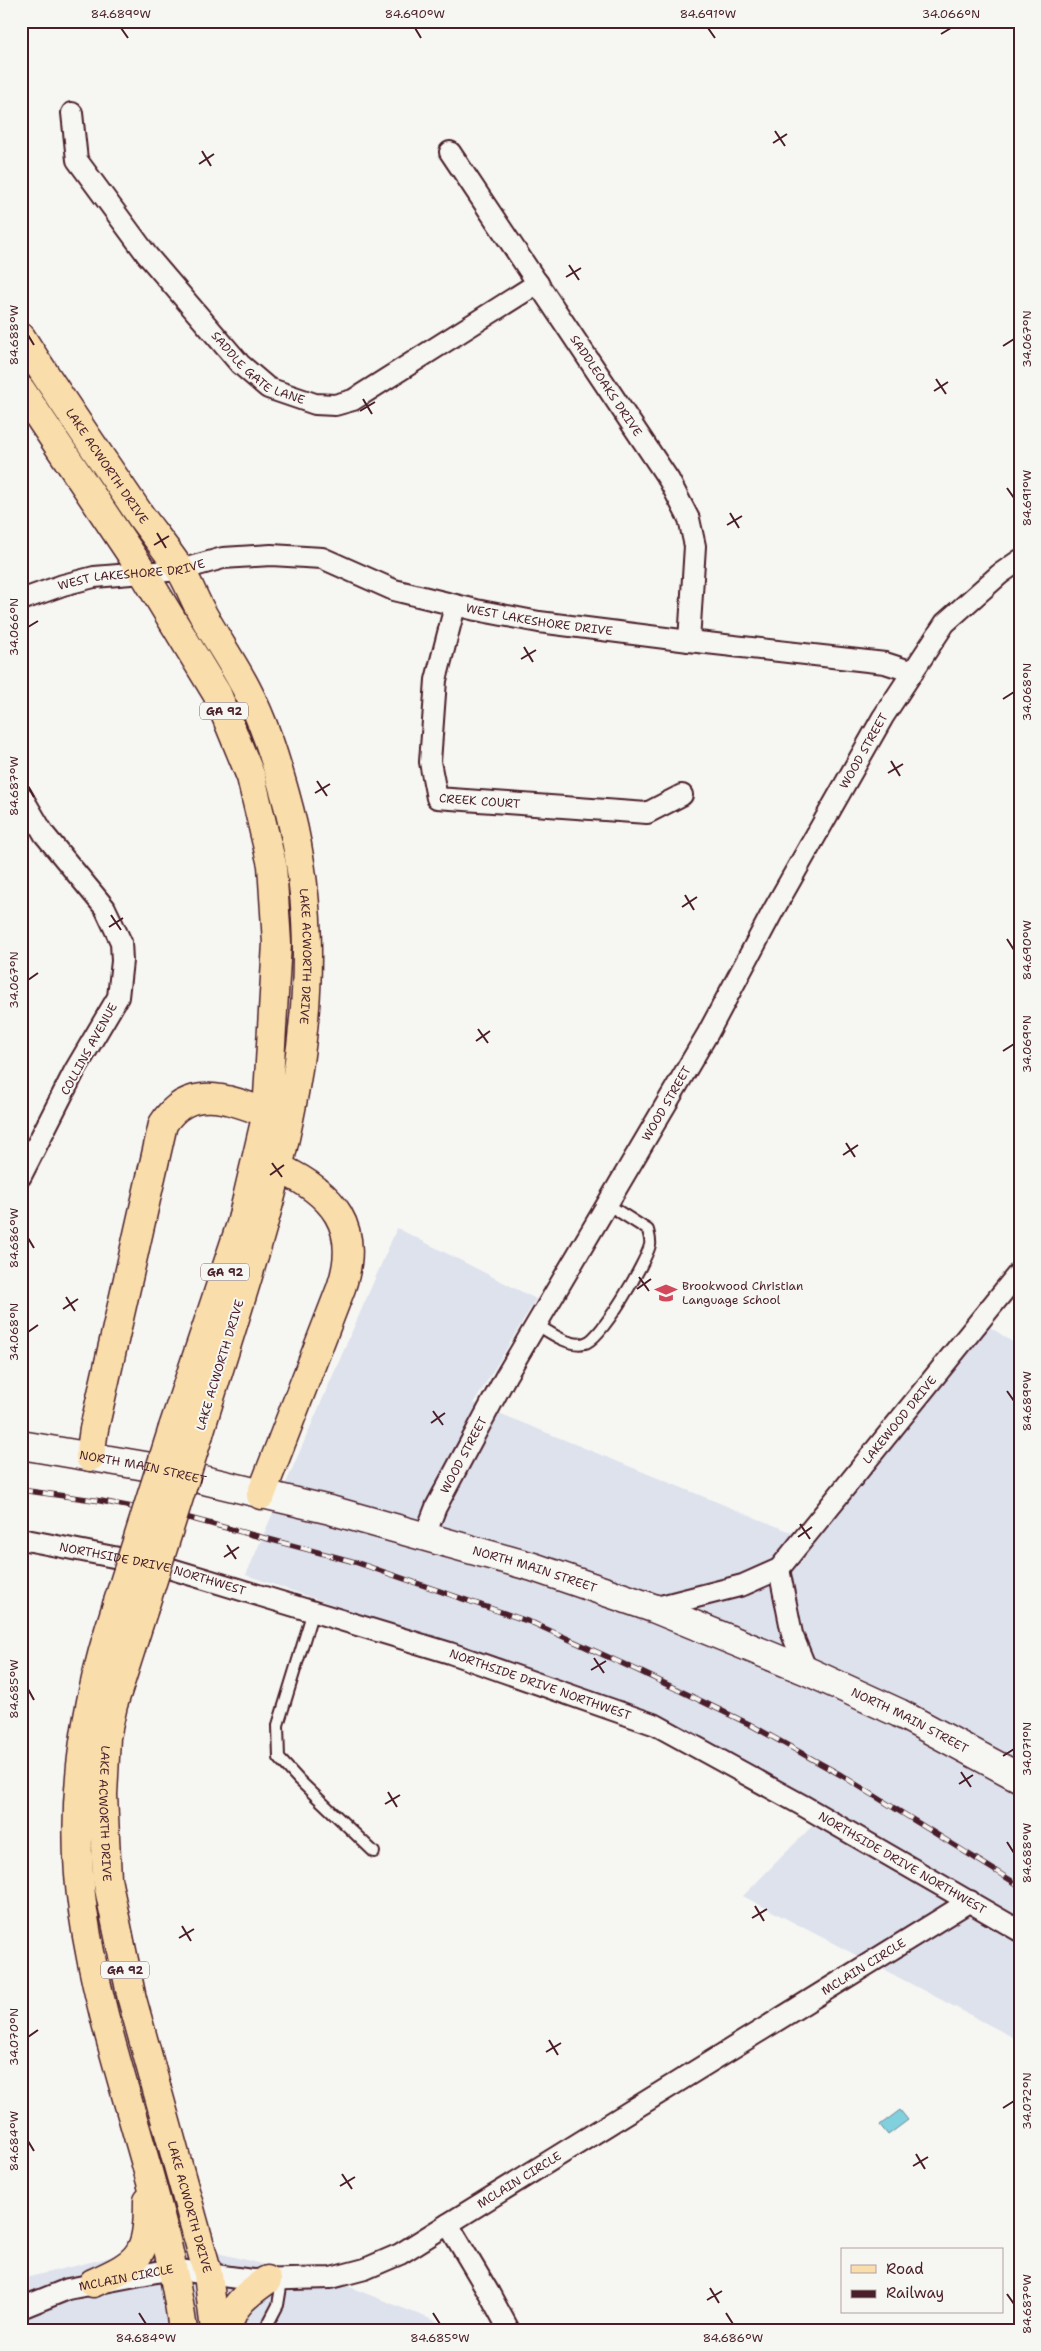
<svg xmlns="http://www.w3.org/2000/svg" width="1041" height="2351" font-family="'Shantell Sans',sans-serif">
  <style>
    .built { fill: #dde2ed }
    .water { fill: #81d0dd; stroke: #6b8996 }
    .lines { fill: none; stroke-linecap: round; stroke-linejoin: round }
    .service-casing { stroke: #4a1f2b; stroke-width: 14 }
    .minor-casing { stroke: #4a1f2b; stroke-width: 24 }
    .secondary-casing { stroke: #4a1f2b; stroke-width: 31 }
    .primary-casing { stroke: #4a1f2b; stroke-width: 31 }
    .service { stroke: #f6f6f2; stroke-width: 10 }
    .minor { stroke: #f6f6f2; stroke-width: 20 }
    .secondary { stroke: #f6f6f2; stroke-width: 28 }
    .primary { stroke: #f9deab; stroke-width: 28 }
    .rail-casing { stroke: #4a1f2b; stroke-width: 5.5 }
    .rail { stroke: #f6f6f2; stroke-width: 4; stroke-dasharray: 11; stroke-linecap: butt }
    .primary-bridge-casing { stroke: #4a1f2b; stroke-width: 31; stroke-linecap: butt }
    .primary-bridge { stroke: #f9deab; stroke-width: 28 }
    .ticks { fill: none; stroke: #4a1f2b; stroke-width: 2 }
    .labels { text-anchor: middle; dominant-baseline: central; stroke-width: 4; stroke-linejoin: round; paint-order: stroke }
    .shield { fill: #f6f6f2; stroke: #7e6067; stroke-width: 1 }
    .shield-label { font-size: 11px; font-weight: bold; fill: #4a1f2b }
    .street-label { font-size: 12px; fill: #4a1f2b; stroke: #f6f6f2 }
    .poi-label { font-size: 12px; fill: #4a1f2b; stroke: #f6f6f2; text-anchor: start }
    .neatline { fill: none; stroke: #4a1f2b; stroke-width: 2 }
    .ticks-label { font-size: 12px; text-anchor: middle; fill: #4a1f2b }
  </style>
  <rect width="100%" height="100%" fill="#f6f6f2"/>
  <filter id="ink" filterUnits="userSpaceOnUse"><feTurbulence type="fractalNoise" baseFrequency=".02" numOctaves="2"/><feDisplacementMap in="SourceGraphic" scale="10" xChannelSelector="R" yChannelSelector="G"/><feConvolveMatrix kernelMatrix="1 2 1 2 8 2 1 2 1" color-interpolation-filters="sRGB"/></filter>
  <g filter="url(#ink)">
    <path class="built" d="M397,1228l139,71 -62,104 341,139 172,-217 33,22v237l-5,8 5,3v446l-277,-145 83,-84 -239,-107 -154,-66 -187,-64z
      M173,2242l169,42 116,46h-437v-51z"/>
    <path class="water" d="M900,2110l8,10 -20,15 -8,-10z"/>
    <g class="lines">
      <g class="service-casing">
        <path id="service" d="M536,1324c13,8 33,23 49,19 16,-3 61,-81 65,-98 1,-4 -1,-10 -2,-15l-41,-26
          M313,1611l-35,114 1,33 20,22 75,72
          M267,2330v-4l11,-21 4,-24"/>
      </g>
      <g class="minor-casing">
        <g id="minor">
          <path id="s1" d="M72,113l5,47 70,95 93,109 28,24 47,16 20,1 18,-5 185,-117"/>
          <path id="s2" d="M450,152l219,328 20,39 6,27 -6,95"/>
          <path id="s3" d="M21,600l42,-15 31,-8 86,-7 43,-12 48,-3 51,3 72,32 82,20 63,12 150,19 196,22 28,9"/>
          <path id="s4" d="M455,606l-19,74 -6,82 7,36 210,15 35,-18"/>
          <path d="M21,795l23,39 61,74 16,34 1,19 -4,36 -43,73 -54,106"/>
          <path id="s5" d="M424,1538l12,-31 70,-131 202,-343 65,-122 110,-194 62,-94 55,-49 20,-14"/>
          <path id="s6" d="M21,1539l144,28 285,86 206,72 146,80 218,126"/>
          <path d="M779,1569l13,65 15,37"/>
          <path id="s7" d="M653,1608l90,-23 36,-16 241,-298"/>
          <path d="M448,2224l41,69 20,37"/>
          <path id="s8" d="M21,2308l47,-19 104,-20 80,11 79,-2 34,-9 35,-15 48,-30 522,-323"/>
        </g>
      </g>
      <g class="secondary-casing">
        <g id="secondary">
          <path id="s9" d="M21,1445l124,21 185,44 203,57 120,41 154,63 92,42 121,65"/>
        </g>
      </g>
      <g class="primary-casing">
        <g id="primary">
          <path id="s10" d="M21,337c38,60 79,119 119,178 13,18 27,35 39,53 9,13 14,29 22,43 14,26 31,50 45,77 18,34 29,70 39,106 63,221 -23,430 -86,640"/>
          <path d="M21,390l122,182 74,122 34,83 21,88 5,78 -10,170 -26,111 -68,204"/>
          <path d="M90,1457l4,-28 69,-305c26,-41 66,-25 104,-11"/>
          <path d="M261,1495l80,-207c21,-61 -8,-95 -62,-120"/>
          <path d="M117,1605c-33,99 -49,202 -34,306 20,142 81,276 100,419"/>
          <path id="s11" d="M143,1611l-30,94 -7,32 -3,58 4,84 25,120 76,275 7,56"/>
          <path d="M93,2283c47,-21 55,-28 55,-82"/>
          <path d="M229,2330c-1,-23 21,-38 38,-50"/>
        </g>
      </g>
      <use href="#service" class="service"/>
      <use href="#minor" class="minor"/>
      <use href="#secondary" class="secondary"/>
      <use href="#primary" class="primary"/>
      <g class="rail-casing">
        <path id="rail" d="M21,1490l80,11 88,17 166,44 178,61 106,48 110,53 92,51 179,111"/>
      </g>
      <use href="#rail" class="rail"/>
      <g class="primary-bridge-casing">
        <path id="primary-bridge" d="M117,1605l56,-177
          M143,1611l56,-177"/>
      </g>
      <use href="#primary-bridge" class="primary-bridge"/>
    </g>
  </g>
  <path class="ticks" d="M121,28l7,10M415,28l6,10M708,28l7,10M941,34l10,-6M775,131l10,15M773,143l14,-9M202,151l9,15M199,164l15,-10M569,265l10,15M566,277l15,-9M28,335l6,10M1003,346l11,-7M936,379l10,15M934,391l14,-9M363,399l9,15M360,411l15,-9M1007,488l7,10M730,513l9,15M727,525l15,-9M157,533l9,15M154,545l15,-9M28,627l10,-6M524,647l9,15M521,659l15,-9M1003,699l11,-7M891,761l9,15M888,773l15,-9M317,781l10,15M28,786l6,11M315,793l15,-9M685,895l9,15M682,907l15,-10M111,915l10,15M109,927l14,-9M1007,939l7,11M28,980l10,-7M478,1029l10,14M476,1041l14,-10M1003,1051l11,-7M846,1143l9,14M843,1155l15,-10M272,1163l10,14M270,1175l14,-10M28,1238l6,10M639,1277l10,14M637,1289l14,-10M66,1297l9,14M63,1309l15,-10M28,1332l10,-7M1007,1391l7,10M433,1411l10,14M431,1423l14,-10M800,1524l10,15M798,1537l14,-10M227,1545l9,14M224,1557l15,-10M594,1658l10,15M591,1670l15,-9M28,1689l6,11M1003,1756l11,-7M961,1772l10,15M959,1784l14,-9M388,1792l9,15M385,1804l15,-9M1007,1842l7,11M755,1906l9,15M752,1918l15,-9M182,1926l9,15M179,1938l15,-9M28,2037l10,-7M549,2040l9,15M546,2052l15,-9M1003,2108l11,-7M28,2141l6,10M916,2154l9,15M913,2166l15,-9M342,2174l10,15M340,2186l15,-9M710,2288l9,15M1007,2294l7,10M707,2300l15,-9M139,2313l7,11M433,2313l7,11M726,2313l7,11"/>
  <defs>
    <g id="school-bare" transform="scale(1.725)"><path d="M0-5L7-2L0 1L-7-2ZM-4 1L0 2.5L4 1V4Q0 6-4 4Z" fill="#d1495b" stroke="#f6f6f2" stroke-width="2.5" paint-order="stroke"/></g>
  </defs>
  <g fill-rule="evenodd">
    <use href="#school-bare" x="666" y="1293"/>
  </g>
  <g class="labels">
    <g class="shield">
      <rect x="200" y="702.5" width="48" height="17" rx="4"/>
      <rect x="201" y="1263.5" width="48" height="17" rx="4"/>
      <rect x="101" y="1961.5" width="48" height="17" rx="4"/>
    </g>
    <g class="shield-label">
      <text x="224" y="711">GA 92</text>
      <text x="225" y="1272">GA 92</text>
      <text x="125" y="1970">GA 92</text>
    </g>
    <g class="street-label">
      <text stroke="none"><textPath href="#s1" startOffset="326">SADDLE GATE LANE</textPath></text>
      <text stroke="none"><textPath href="#s2" startOffset="281">SADDLEOAKS DRIVE</textPath></text>
      <text stroke="none"><textPath href="#s10" startOffset="155">LAKE ACWORTH DRIVE</textPath></text>
      <text stroke="none"><textPath href="#s3" startOffset="114">WEST LAKESHORE DRIVE</textPath></text>
      <text stroke="none"><textPath href="#s3" startOffset="534">WEST LAKESHORE DRIVE</textPath></text>
      <text stroke="none"><textPath href="#s5" startOffset="902">WOOD STREET</textPath></text>
      <text stroke="none"><textPath href="#s4" startOffset="238">CREEK COURT</textPath></text>
      <text stroke="none"><textPath href="#s10" startOffset="695">LAKE ACWORTH DRIVE</textPath></text>
      <text transform="translate(89 1049) rotate(-61)">COLLINS AVENUE</text>
      <text stroke="none"><textPath href="#s5" startOffset="498">WOOD STREET</textPath></text>
      <text transform="translate(220 1365) rotate(-73)">LAKE ACWORTH DRIVE</text>
      <text stroke="none"><textPath href="#s7" startOffset="324">LAKEWOOD DRIVE</textPath></text>
      <text stroke="none"><textPath href="#s5" startOffset="92">WOOD STREET</textPath></text>
      <text stroke="none"><textPath href="#s9" startOffset="124">NORTH MAIN STREET</textPath></text>
      <text stroke="none"><textPath href="#s6" startOffset="135">NORTHSIDE DRIVE NORTHWEST</textPath></text>
      <text stroke="none"><textPath href="#s9" startOffset="529">NORTH MAIN STREET</textPath></text>
      <text stroke="none"><textPath href="#s6" startOffset="540">NORTHSIDE DRIVE NORTHWEST</textPath></text>
      <text stroke="none"><textPath href="#s9" startOffset="934">NORTH MAIN STREET</textPath></text>
      <text stroke="none"><textPath href="#s11" startOffset="208">LAKE ACWORTH DRIVE</textPath></text>
      <text stroke="none"><textPath href="#s6" startOffset="945">NORTHSIDE DRIVE NORTHWEST</textPath></text>
      <text stroke="none"><textPath href="#s8" startOffset="935">MCLAIN CIRCLE</textPath></text>
      <text stroke="none"><textPath href="#s8" startOffset="530">MCLAIN CIRCLE</textPath></text>
      <text stroke="none"><textPath href="#s11" startOffset="612">LAKE ACWORTH DRIVE</textPath></text>
      <text stroke="none"><textPath href="#s8" startOffset="110">MCLAIN CIRCLE</textPath></text>
    </g>
    <g class="poi-label">
      <text x="682" y="1286">Brookwood Christian<tspan x="682" dy="14">Language School</tspan></text>
    </g>
  </g>
  <rect width="1041" height="2351" fill="none" stroke="#f6f6f2" stroke-width="55"/>
  <rect x="841" y="2248" width="162" height="65" fill="#f6f6f2" stroke="#b1a0a2"/>
  <rect x="851" y="2265" width="25" height="8" fill="#f9deab" stroke="#b1a0a2"/>
  <text x="886" y="2274" font-size="15" fill="#4a1f2b">Road</text>
  <rect x="851" y="2290" width="25" height="8" fill="#4a1f2b" stroke="#b1a0a2"/>
  <text x="886" y="2298" font-size="15" fill="#4a1f2b">Railway</text>
  <rect x="28" y="28" width="986" height="2296" class="neatline"/>
  <g class="ticks-label">
    <text x="121" y="18">84.689°W</text>
    <text x="415" y="18">84.690°W</text>
    <text x="708" y="18">84.691°W</text>
    <text x="951" y="18">34.066°N</text>
    <text transform="translate(14 335) rotate(-90)" y="4">84.688°W</text>
    <text transform="translate(1027 339) rotate(-90)" y="4">34.067°N</text>
    <text transform="translate(1027 498) rotate(-90)" y="4">84.691°W</text>
    <text transform="translate(14 627) rotate(-90)" y="4">34.066°N</text>
    <text transform="translate(1027 692) rotate(-90)" y="4">34.068°N</text>
    <text transform="translate(14 786) rotate(-90)" y="4">84.687°W</text>
    <text transform="translate(1027 950) rotate(-90)" y="4">84.690°W</text>
    <text transform="translate(14 980) rotate(-90)" y="4">34.067°N</text>
    <text transform="translate(1027 1044) rotate(-90)" y="4">34.069°N</text>
    <text transform="translate(14 1238) rotate(-90)" y="4">84.686°W</text>
    <text transform="translate(14 1332) rotate(-90)" y="4">34.068°N</text>
    <text transform="translate(1027 1401) rotate(-90)" y="4">84.689°W</text>
    <text transform="translate(14 1689) rotate(-90)" y="4">84.685°W</text>
    <text transform="translate(1027 1749) rotate(-90)" y="4">34.071°N</text>
    <text transform="translate(1027 1853) rotate(-90)" y="4">84.688°W</text>
    <text transform="translate(14 2037) rotate(-90)" y="4">34.070°N</text>
    <text transform="translate(1027 2101) rotate(-90)" y="4">34.072°N</text>
    <text transform="translate(14 2141) rotate(-90)" y="4">84.684°W</text>
    <text transform="translate(1027 2304) rotate(-90)" y="4">84.687°W</text>
    <text x="146" y="2342">84.684°W</text>
    <text x="440" y="2342">84.685°W</text>
    <text x="733" y="2342">84.686°W</text>
  </g>
</svg>
